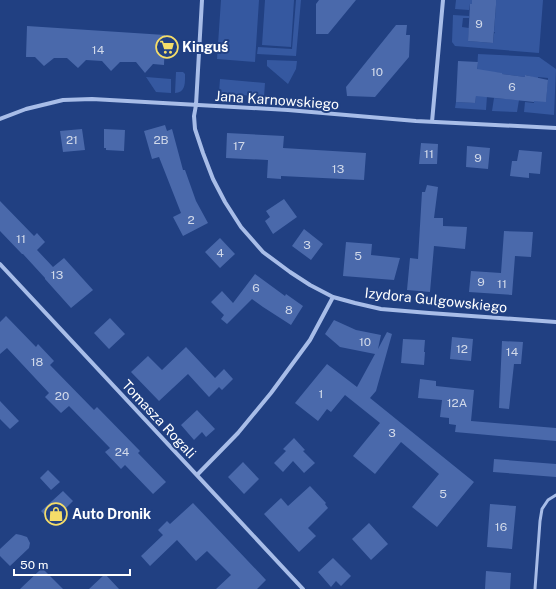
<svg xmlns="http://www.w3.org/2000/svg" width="556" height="589" font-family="'Public Sans',sans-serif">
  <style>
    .green { fill: #3558a0 }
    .building { fill: #4a69ab }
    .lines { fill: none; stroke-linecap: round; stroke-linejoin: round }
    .lane { stroke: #a8bde8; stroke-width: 3 }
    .street { stroke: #a8bde8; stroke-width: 4 }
    .labels { text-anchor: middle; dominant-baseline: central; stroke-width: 4; stroke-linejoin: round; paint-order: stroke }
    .number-label { font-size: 12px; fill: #d2daea }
    .poi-label { font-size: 14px; font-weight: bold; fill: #fff; stroke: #214082; text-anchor: start }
    .street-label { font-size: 14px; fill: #fff; stroke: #214082 }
  </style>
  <rect width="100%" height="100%" fill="#214082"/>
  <path class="green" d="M221,0h38l-4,62 -38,-3z
    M265,0h29l-3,47 -29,-2z
    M296,0h5l-5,56 -39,-2 1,-7 34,2z
    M456,0h16v4h-2l-1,6 -14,-1z
    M496,0h47l-4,53 -84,-7 -3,-4 1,-27 16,1v2h-6l-1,9 7,1 -1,13 25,2 1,-9 1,-2h-1l2,-26z
    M478,54l61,3 17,12 -2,46 -30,-3 1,-10 9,1v-2h12l2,-23 -10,-1v2l-12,-4 -1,2 -23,-3 -1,-1 -24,-2z
    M267,60l30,1 -1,8 -8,15 -21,-18z
    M176,72h7l2,2c0,8 1,19 -10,19z
    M146,77l25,2v14l-15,-1z
    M220,79l45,4 -1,14 -45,-4z
    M476,94l11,2 -1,14 -31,-2 1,-6 19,1z
    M494,98l25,2 -2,12 -25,-1z"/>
  <path class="building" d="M319,0h37l-28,34h-12v-30z
    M472,0h24v5l-3,38 -25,-2 2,-37h2z
    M396,25h11l-1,10h4l-1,22 -34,40 -28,-1 -1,-9z
    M27,26l138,9 -1,30 -11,-1 -8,9 -9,-11h-16l-9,9 -9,-10 -16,-1 -8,8 -11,-10h-13l-10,8 -9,-9h-9z
    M458,61l20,1 -1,7 25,4v1l23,3v-2l23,5 -2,22 -12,-1v1l-58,-6 -1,7 -19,-1z
    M165,125l2,6 5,-2 11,41h2l11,31 12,22 -25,13 -10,-19 8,-4 -22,-56 -7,2 -8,-28z
    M82,129l3,21 -22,2 -3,-21z
    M104,129l21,1 -1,21 -18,-1v-2h-2z
    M227,133l57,3 -1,12 83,5 -2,27 -83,-4v3l-14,-1 1,-18 -42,-2z
    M421,143l17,1 -1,20h-18z
    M467,146l23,2 -2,21 -22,-2z
    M519,150l23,2 -2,22 -11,-1v5l-19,-2 2,-15h5z
    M427,185l11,2 -4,31h9v8l24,1 -2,22 -31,-3 -4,46 -23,-2 3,-32 8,1 4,-67h3z
    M284,199l13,18 -24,17 -8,-13 5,-4 -4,-6z
    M0,201l34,35 3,-3 8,9 -8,8 16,17 11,-9 29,32 -22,18 -26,-29v-1l-22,-24h-1l-22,-23z
    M304,229l19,15 -12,16 -19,-14z
    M504,231l29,1 -2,25 -16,-1 -3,39 -43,-3 2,-21 30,2z
    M220,238l15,16 -15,14 -15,-16z
    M346,242l26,2 -1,11 29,3 -6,22 -51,-4z
    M255,274l30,22 1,-2 17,12 -12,19 -28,-18 -11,-8 -25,25 -6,-5 3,-4 -13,-13 11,-11 11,12z
    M6,316l30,31 2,-3 16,17 -4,4 44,45 3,-3 43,44 -2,2 28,29 -13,12 -28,-29 -4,4 -16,-17 5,-4 -41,-42 -8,7 -16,-16 4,-4 -42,-45 -7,6v-32z
    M110,318l15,16 -16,15 -15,-16z
    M334,320l22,10 25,5 -3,14 9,-17 5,2 -16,57 -6,7 104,84 -37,45 -25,-20 27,-33 -38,-32 -26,32 -22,-18 27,-33 -35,-28 -14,17 -4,-3 -9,12 -23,-18 32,-39 30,23 18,-33 -35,-7 -15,-13z
    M452,337l21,2 -2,22 -21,-2z
    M403,339l22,1 -1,12h1l-1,13 -23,-2z
    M502,341l21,1 -2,22h-7l-5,45 -10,-1z
    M186,347l29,31 9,-9 9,10 -11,11 -3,-3 -10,10 -21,-23 -29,27 -28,-29 17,-16 14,14z
    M420,379l16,2v5l38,4 -3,31 85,7v13l-101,-9 1,-7 -7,-1v-6l-9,-1 2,-17 -24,-2z
    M0,401l19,20 -9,8 -10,-10z
    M197,410l18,19 -9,8 -4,-5 -8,8 -13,-15z
    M294,438l11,12 -2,1 12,12 -11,10 -11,-12 -10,11 -9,-9 12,-12 -3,-2z
    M494,459l62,5v13l-63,-5z
    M243,462l16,17 -15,15 -16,-17z
    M48,470l12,12 -9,8 -11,-12z
    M310,486l16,17 -1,1 3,4 -20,20 8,8 -17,16 -35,-38 17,-16 7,8z
    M63,491l10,10 -8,8 3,3 -14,13 -13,-14z
    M193,503l73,77 -9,9h-41l15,-14 -24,-24 -11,10 -19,-21 -27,26 -9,-10 22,-21 -5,-5 9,-9 3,3z
    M490,504l26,2 -4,43 -25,-2z
    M369,523l19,21 -17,16 -19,-21z
    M16,534l5,1 6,2 3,6 -1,5 -19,18 -10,-10v-7z
    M333,558l18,18 -10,10 -5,-5 -5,6 -13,-15z
    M40,570h4l19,19h-43z
    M486,571l25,2 -1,16h-25z
    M105,574l14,15h-30z"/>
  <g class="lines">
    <path class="lane" d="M535,589l5,-68 2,-12 6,-9 8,-5"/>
    <path class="street" d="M202,0l-6,105 -2,11 1,13 8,24 10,26 12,23 16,25 22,25 27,20 20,13 23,12 22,6 26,6 48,4 127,9
      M0,119l26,-10 37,-9 29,-1 196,11 128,11 140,7
      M432,122l11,-122
      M0,264l303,325
      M197,475l41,-42 33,-40 39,-53 23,-43"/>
  </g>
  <defs>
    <g id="supermarket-ring" transform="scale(1.15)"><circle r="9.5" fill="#214082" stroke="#f5dd69" stroke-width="1.5"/><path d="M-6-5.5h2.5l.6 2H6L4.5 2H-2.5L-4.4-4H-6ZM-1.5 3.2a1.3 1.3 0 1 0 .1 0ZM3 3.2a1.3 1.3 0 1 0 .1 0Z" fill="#f5dd69"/></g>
    <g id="shop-ring" transform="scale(1.15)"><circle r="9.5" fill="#214082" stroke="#f5dd69" stroke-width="1.5"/><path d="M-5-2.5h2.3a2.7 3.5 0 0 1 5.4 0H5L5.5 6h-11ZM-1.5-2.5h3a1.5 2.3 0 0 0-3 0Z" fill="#f5dd69"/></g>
  </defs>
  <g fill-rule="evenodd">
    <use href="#supermarket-ring" x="167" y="47"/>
    <use href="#shop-ring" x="56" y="514"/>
  </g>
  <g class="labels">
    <g class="number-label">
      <text x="479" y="24">9</text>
      <text x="98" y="50">14</text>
      <text x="377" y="72">10</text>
      <text x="512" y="87">6</text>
      <text x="72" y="140">21</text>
      <text x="161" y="140">2B</text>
      <text x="239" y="146">17</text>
      <text x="429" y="154">11</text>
      <text x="478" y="158">9</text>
      <text x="338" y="169">13</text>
      <text x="191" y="220">2</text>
      <text x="21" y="239">11</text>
      <text x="307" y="245">3</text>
      <text x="220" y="253">4</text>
      <text x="358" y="256">5</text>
      <text x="57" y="275">13</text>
      <text x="481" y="282">9</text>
      <text x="502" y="284">11</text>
      <text x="256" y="288">6</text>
      <text x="289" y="310">8</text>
      <text x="365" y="342">10</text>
      <text x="462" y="349">12</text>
      <text x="512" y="352">14</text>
      <text x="37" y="362">18</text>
      <text x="321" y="394">1</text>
      <text x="62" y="396">20</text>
      <text x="457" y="403">12A</text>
      <text x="392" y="433">3</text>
      <text x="122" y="452">24</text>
      <text x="443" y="494">5</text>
      <text x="501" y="527">16</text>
    </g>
    <g class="poi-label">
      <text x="182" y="47">Kinguś</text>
      <text x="72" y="514">Auto Dronik</text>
    </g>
    <g class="street-label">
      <text transform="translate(277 100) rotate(4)">Jana Karnowskiego</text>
      <text transform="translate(436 300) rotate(6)">Izydora Gulgowskiego</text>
      <text transform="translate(159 419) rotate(47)">Tomasza Rogali</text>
    </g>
  </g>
  <path d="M14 569v6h116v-6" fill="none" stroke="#ffffff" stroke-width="2"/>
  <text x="20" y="569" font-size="12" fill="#ffffff" stroke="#214082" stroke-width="3" paint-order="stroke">50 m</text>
</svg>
